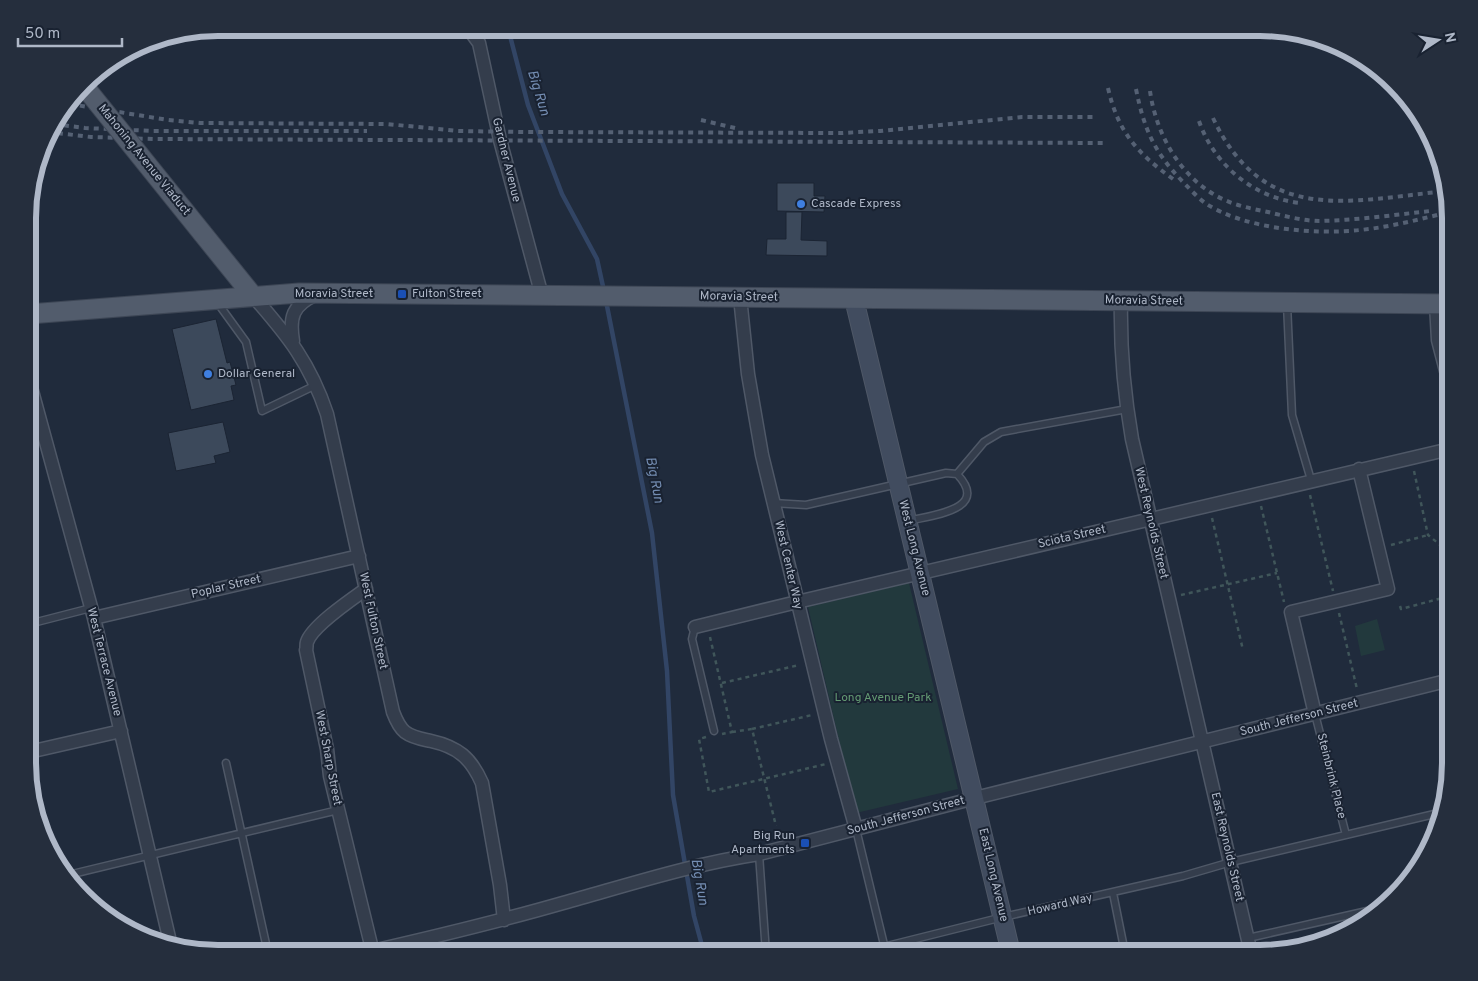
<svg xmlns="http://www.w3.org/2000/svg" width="1478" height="981" font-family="Overpass,sans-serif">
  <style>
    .green { fill: #22393d }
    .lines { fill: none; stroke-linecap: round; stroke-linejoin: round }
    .stream { stroke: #324565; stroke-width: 4.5 }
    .building { fill: #3c495b; stroke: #1b2433 }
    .lane-casing { stroke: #4f5867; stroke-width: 9 }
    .street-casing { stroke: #4f5867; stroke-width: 15 }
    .secondary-casing { stroke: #4f5867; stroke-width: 20 }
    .primary-casing { stroke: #3d4655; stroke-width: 21 }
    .path { stroke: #40565a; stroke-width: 2.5; stroke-dasharray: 4 4; stroke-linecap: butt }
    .lane { stroke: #343d4c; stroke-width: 6 }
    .street { stroke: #343d4c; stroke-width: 12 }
    .secondary { stroke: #414c5f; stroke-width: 18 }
    .primary { stroke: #525c6c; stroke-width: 19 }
    .rail { stroke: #556174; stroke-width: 4; stroke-dasharray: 5 5; stroke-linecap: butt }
    .primary-bridge-casing { stroke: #3d4655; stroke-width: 21; stroke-linecap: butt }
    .primary-bridge { stroke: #525c6c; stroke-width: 19 }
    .shop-dot { fill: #3f7fe0; stroke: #192231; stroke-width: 2 }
    .transit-dot { fill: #1a4fb4; stroke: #192231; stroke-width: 2 }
    .labels { text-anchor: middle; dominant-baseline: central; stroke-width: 4; stroke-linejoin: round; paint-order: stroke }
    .street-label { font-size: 12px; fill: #afb8c8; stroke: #192231 }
    .poi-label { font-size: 12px; fill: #afb8c8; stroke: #192231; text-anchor: start }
    .park-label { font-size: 12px; fill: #649b73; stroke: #192231 }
    .water-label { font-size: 14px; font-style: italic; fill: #748db2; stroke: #192231 }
    .rim { fill: none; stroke: #afb8c8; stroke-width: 6 }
  </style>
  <rect width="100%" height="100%" fill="#202b3c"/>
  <path class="green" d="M909,583l49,206 -102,24 -48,-206z
    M1377,619l8,31 -24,6 -6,-30z"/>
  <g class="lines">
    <path class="stream" d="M508,28l20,77 34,89 35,65 7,32
      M606,301l46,232 15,138 6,124 21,121 10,37"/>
  </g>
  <path class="building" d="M777,183h37v13h11l-1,16 -47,-1z
    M786,212h16l-1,28 26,1v15l-61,-1 1,-16h19z
    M216,319l11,44 3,-1 6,23 -5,1 3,14 -43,10 -19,-81z
    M223,422l7,30 -16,4 2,7 -40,8 -8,-38z"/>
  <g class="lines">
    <g class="lane-casing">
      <path id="lane" d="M217,302l29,40 16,69 54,-26
        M1287,304l5,111 19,65
        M957,474l27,-32 17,-10 126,-23
        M773,503l33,2 140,-32 11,1c34,36 -25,41 -49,47
        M29,624l62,-16
        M695,627l-3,12 22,92
        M1315,714l31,121
        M226,763l42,190
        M856,829l30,124
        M759,854l7,99
        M68,875l270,-65
        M1113,893l12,60
        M1248,938l128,-29
        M859,953l144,-36 180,-41 48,-14 212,-50"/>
    </g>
    <g class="street-casing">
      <path id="street" d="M468,28l11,15 21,97 42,156
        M253,296c35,40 57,67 74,118l66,298c3,8 6,15 12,20 8,6 17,7 26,9 27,6 40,17 51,42l18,102 4,35
        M740,297l8,77 14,81 69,284 25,90
        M1121,301c-1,47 3,92 11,138l119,514
        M1436,304l2,36 12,46
        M293,341c-4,-24 0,-36 22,-46
        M29,380l65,238 77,328
        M366,589c-14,10 -54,37 -59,53 -1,3 0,6 -1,8l21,99 3,27 43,177
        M94,618l265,-62
        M695,627l102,-25 653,-153
        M1315,714l-24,-102 97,-23 -29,-120
        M29,752l92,-21
        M364,953c66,-15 133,-31 199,-50 65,-18 129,-39 196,-49l216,-56 475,-118"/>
    </g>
    <g class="secondary-casing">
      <path id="secondary" d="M854,299l157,654"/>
    </g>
    <g class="primary-casing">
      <path id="primary" d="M203,234l50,62
        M29,314l270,-21 1151,11"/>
    </g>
    <path class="path" d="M1414,471l14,64 22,18
      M1310,495l23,96
      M1261,506l23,96
      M1212,518l31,132
      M1391,545l37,-10
      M1181,595l96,-22
      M1400,606l1,3 49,-13
      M1339,613l18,76
      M710,637l22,95 -10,2
      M722,683l77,-18
      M752,729l60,-14
      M732,732l20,-3 24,97
      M706,737l-7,2 10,53 117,-28"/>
    <use href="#lane" class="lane"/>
    <use href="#street" class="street"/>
    <use href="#secondary" class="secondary"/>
    <use href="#primary" class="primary"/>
    <path class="rail" d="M1108,88c10,44 29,65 65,91
      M1136,89c8,40 18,63 47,93 7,7 14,15 22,21 39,26 109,32 155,27 31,-3 60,-11 90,-18
      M1150,91c7,50 38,99 88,114 10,3 20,5 30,7 16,4 36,9 52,9 37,-1 74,-6 110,-10
      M70,104l98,16 32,3 187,1 71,7 66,1 317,1 39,-2 142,-14h74
      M1213,118c51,108 135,83 233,73
      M701,120l34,8
      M1199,121c15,44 55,77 101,82
      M54,124l31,4 68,3h214
      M48,132l43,5 63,2 949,4"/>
    <g class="primary-bridge-casing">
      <path id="primary-bridge" d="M84,86l119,148"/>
    </g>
    <use href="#primary-bridge" class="primary-bridge"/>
  </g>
  <g class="shop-dot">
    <circle cx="801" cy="204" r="5"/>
    <circle cx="208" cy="374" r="5"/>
  </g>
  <g class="transit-dot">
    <rect x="397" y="289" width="10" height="10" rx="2.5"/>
    <rect x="800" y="838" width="10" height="10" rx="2.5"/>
  </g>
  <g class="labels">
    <g class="street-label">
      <text transform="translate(144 160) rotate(51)">Mahoning Avenue Viaduct</text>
      <text transform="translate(506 160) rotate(76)">Gardner Avenue</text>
      <text x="334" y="294">Moravia Street</text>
      <text transform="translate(739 297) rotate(1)">Moravia Street</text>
      <text transform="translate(1144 301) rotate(1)">Moravia Street</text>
      <text transform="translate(1151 523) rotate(77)">West Reynolds Street</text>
      <text transform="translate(1072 537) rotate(-13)">Sciota Street</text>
      <text transform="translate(914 548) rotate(76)">West Long Avenue</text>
      <text transform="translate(788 565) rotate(77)">West Center Way</text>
      <text transform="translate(226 587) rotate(-13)">Poplar Street</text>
      <text transform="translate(373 621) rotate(78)">West Fulton Street</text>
      <text transform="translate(104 662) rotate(76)">West Terrace Avenue</text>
      <text transform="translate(1299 718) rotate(-14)">South Jefferson Street</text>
      <text transform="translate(328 758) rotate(79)">West Sharp Street</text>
      <text transform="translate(1331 776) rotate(76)">Steinbrink Place</text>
      <text transform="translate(906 816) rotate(-15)">South Jefferson Street</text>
      <text transform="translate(1227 847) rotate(77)">East Reynolds Street</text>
      <text transform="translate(993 875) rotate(77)">East Long Avenue</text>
      <text transform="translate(1060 905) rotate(-13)">Howard Way</text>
    </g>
    <g class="poi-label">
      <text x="811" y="204">Cascade Express</text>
      <text x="412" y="294">Fulton Street</text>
      <text x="218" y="374">Dollar General</text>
      <text x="795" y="836" text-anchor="end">Big Run<tspan x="795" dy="14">Apartments</tspan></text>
    </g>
    <g class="park-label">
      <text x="883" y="698">Long Avenue Park</text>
    </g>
    <g class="water-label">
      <text transform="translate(538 93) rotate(73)">Big Run</text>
      <text transform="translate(654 480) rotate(79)">Big Run</text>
      <text transform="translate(699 882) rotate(80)">Big Run</text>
    </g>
  </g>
  <path d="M0 0H1478V981H0ZM218 36H1260A182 182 0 0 1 1442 218V763A182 182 0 0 1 1260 945H218A182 182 0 0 1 36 763V218A182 182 0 0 1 218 36Z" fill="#252e3d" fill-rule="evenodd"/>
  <path class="rim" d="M218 36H1260A182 182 0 0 1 1442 218V763A182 182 0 0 1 1260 945H218A182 182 0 0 1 36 763V218A182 182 0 0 1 218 36Z"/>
  <g transform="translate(1438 40) rotate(78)" stroke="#192231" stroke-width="4" paint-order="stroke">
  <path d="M0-4L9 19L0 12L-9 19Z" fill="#afb8c8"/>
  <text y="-8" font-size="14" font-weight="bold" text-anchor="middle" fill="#afb8c8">N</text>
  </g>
  <path d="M18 38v8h104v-8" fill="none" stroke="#afb8c8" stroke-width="2.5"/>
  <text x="25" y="38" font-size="15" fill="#afb8c8" stroke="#192231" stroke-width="4" paint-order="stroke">50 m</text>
</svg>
